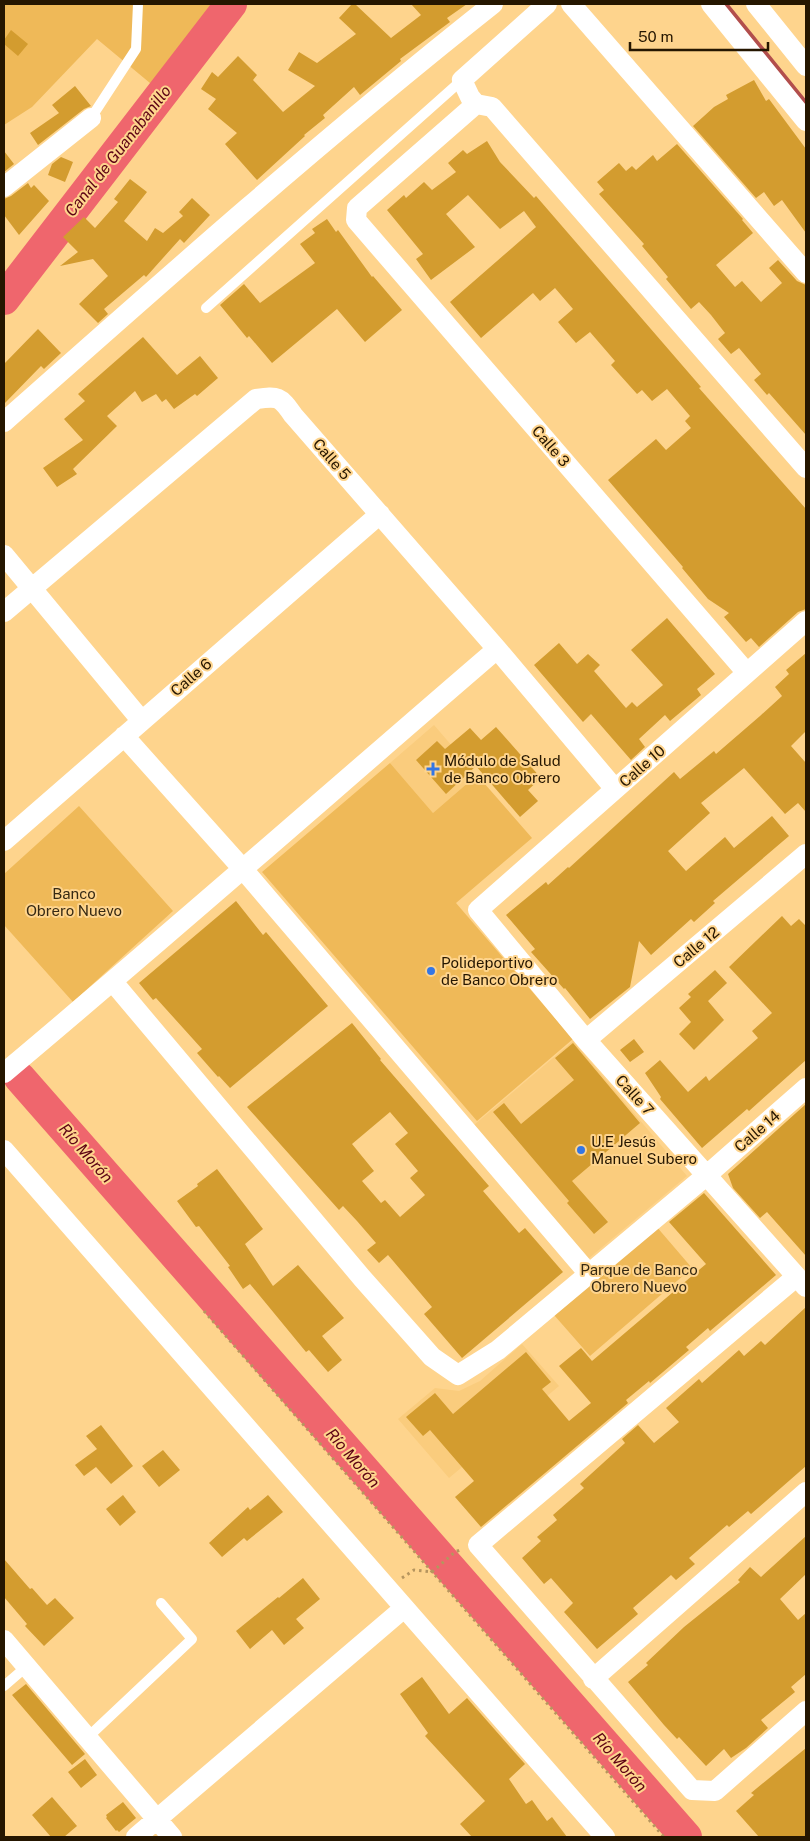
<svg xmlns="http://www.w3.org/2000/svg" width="810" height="1841" font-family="'Public Sans',sans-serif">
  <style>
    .built { fill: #facc7d }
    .green { fill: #efb958 }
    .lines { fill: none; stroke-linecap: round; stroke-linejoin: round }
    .stream { stroke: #b24e4c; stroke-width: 5.5 }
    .river { stroke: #ef666d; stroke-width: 32 }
    .building { fill: #d39c2f; fill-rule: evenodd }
    .path { stroke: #b6955e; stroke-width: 3; stroke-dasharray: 2.5 4; stroke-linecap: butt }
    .service { stroke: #fff; stroke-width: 10 }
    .minor { stroke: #fff; stroke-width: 20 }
    .poi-dot { fill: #3476e4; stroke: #fed48d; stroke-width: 2 }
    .labels { text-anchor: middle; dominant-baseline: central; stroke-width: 4; stroke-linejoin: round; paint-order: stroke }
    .street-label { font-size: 15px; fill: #251600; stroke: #fed48d }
    .poi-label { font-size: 15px; fill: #251600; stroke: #fed48d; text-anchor: start }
    .park-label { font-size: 15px; fill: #362913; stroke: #fed48d }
    .water-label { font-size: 16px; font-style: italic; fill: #5d0314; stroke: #fed48d }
  </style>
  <rect width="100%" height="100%" fill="#fed48d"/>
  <path class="built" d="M434,725l43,50 -44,38 -43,-50z
    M573,1041l114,135 -99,83 -114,-134z
    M522,1344l37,42 -110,92 -51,-59 37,-31 24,3 21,-10z"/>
  <path class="green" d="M4,4h227l-69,89 -65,-54 -65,68 -28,18z
    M390,763l43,50 44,-38 55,63 -76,65 117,136 -96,82 -215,-249z
    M79,806l94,105 -100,91 -69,-77v-51z
    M656,1226l36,42 -102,88 -36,-41z"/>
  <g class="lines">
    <path class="stream" d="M725,4l81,100"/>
    <path class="river" d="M4,299l227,-295
      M20,1078l666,759"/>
  </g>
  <path class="building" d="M352,4h3l36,34 30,-23 -10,-11h56l-20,14 3,4 -50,37 1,2 -41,34 -6,-8 -31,28 2,3 -21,17 1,1 -48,44 -32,-36 12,-11 -29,-24 8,-10 -15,-10 11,-17 6,5 20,-21 19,19 -4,5 30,32 32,-26 -27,-16 11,-18 18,11 39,-29 -17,-16z
    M11,30l17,14 -10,12 -14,-12v-4z
    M754,80l12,21 3,-2 37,50v84l-24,-33 -8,6 -10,-14 -8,6 -63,-72 21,-19 14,-8 -2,-4z
    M75,86l16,20 -7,3 -46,36 -8,-12 29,-20 -7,-8z
    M487,141l13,21 34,36 2,-2 165,191 -2,1 107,121v100l-8,3 -39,35 -8,-9 -5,4 -22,-25 5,-4 -21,-14 -26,-31 1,-1 -75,-87 48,-41 10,11 25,-22 -6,-7 5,-5 -23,-27 -15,12 -10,-11 -5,4 -26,-29 4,-4 -25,-29 -14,11 -18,-21 15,-13 -18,-21 -15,13 -7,-8 -52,45 -31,-36 86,-75 -12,-16 -24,18 -32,-34 -22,19 29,33 -44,33 -15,-21 7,-5 -36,-44 17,-15 2,3 18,-16 8,8 24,-18 -8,-9 15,-13 4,4z
    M677,144l66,75 -1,1 11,13 -37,32 19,22 7,-6 19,21 21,-19 -13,-15 9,-8 19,21 9,4v150l-37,-42 -2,2 -13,-15 7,-6 -22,-26 -8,6 -13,-15 7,-6 -14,-18 -12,-13 -8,7 -25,-30 2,-2 -26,-31 2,-2 -45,-50 5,-4 -7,-8 22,-19 7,8 6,-5 4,4 17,-15 4,6z
    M4,151l10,13 -10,8z
    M61,157l12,5 -8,20 -17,-7 4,-11z
    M130,179l17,13 -23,29 23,20 8,-13 8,5 20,-17 -4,-4 13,-14 18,17 -26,28 -4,-4 -34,38 -2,-2 -40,34 4,5 -10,9 -19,-19 29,-28 -15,-17 -33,7 18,-14 -15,-15 21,-20 11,11 23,-26 -4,-3z
    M28,183l3,5 3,-3 15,16 -30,34 -15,-20v-16l7,-3z
    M327,219l9,13 2,-2 34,47 1,-1 29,34 -37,32 -28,-33 -65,54 -23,-27 -2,2 -27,-33 24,-21 16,19 55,-40 -15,-19 15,-11 -3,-4z
    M38,329l23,24 -17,16 -3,-3 -37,38v-40z
    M143,337l34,38 23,-19 18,22 -21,18 -2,-2 -21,15 -8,-10 -4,3 -6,-8 -14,8 -7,-11 -28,25 10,10 -44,43 4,5 -20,13 -14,-19 40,-28 -19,-21 21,-18 -7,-7z
    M667,618l48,56 -18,15 4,6 -31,26 -5,-6 -26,24 6,8 -14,13 -40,-46 -8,8 -49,-57 25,-22 18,21 11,-10 12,11 -6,6 32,37 6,-6 5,5 26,-22 -32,-35z
    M806,653v78l-15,15 15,17v49l-8,-9 -13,11 -41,-46 -43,35 9,10 -42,38 18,20 39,-34 9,11 38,-32 17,20 -76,65 2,2 -21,19 -3,-3 -40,36 -12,-14 -9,46 -40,32 -25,-31 -1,1 -33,-37 4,-3 -29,-34 40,-33 2,3 20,-18 1,1 105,-96 6,7 34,-28 2,3 44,-38 22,-20 -7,-9 14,-13 -3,-4z
    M496,727l45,51 -13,12 10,11 -18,16 -44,-51 -30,28 -30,-34 21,-19 8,8 25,-21 11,12z
    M236,901l27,34 3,-3 62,74 -98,82 -11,-12 -1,1 -21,-24 5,-4 -46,-51 -3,2 -14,-17z
    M782,916l9,10 8,-7 7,7v134l-57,51 -2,-2 -45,39 -42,-49 1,-2 -16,-24 15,-13 28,32 18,-16 3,5 49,-43 -6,-7 20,-18 -43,-46z
    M715,970l12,13 -19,18 16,19 -30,30 -15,-16 12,-12 -12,-14 12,-11 -3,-3z
    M352,1023l29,36 -1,1 109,126 -6,5 36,42 6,-5 38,44 -101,86 -38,-44 8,-7 -38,-45 -6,-7 -9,8 -12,-13 9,-7 -19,-22 -14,-15 -4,4 -92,-103zM390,1112l18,21 -13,11 23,27 -8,7 15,17 -25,22 -15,-17 -4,3 -19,-22 12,-10 -22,-27z
    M634,1039l10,13 -14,10 -10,-12z
    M573,1043l67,80 -68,58 36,41 -14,12 -27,-31 2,-2 -76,-89 11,-9 17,21 53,-44 -19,-22z
    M806,1104v152l-39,-44 -7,6 -27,-30 -5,-14z
    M217,1169l46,60 -18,15 28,42 25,-21 46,53 -22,18 20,24 -14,12 -19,-22 -3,2 -56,-68 -7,5 -15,-22 2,-1 -31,-40 -3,1 -19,-26 21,-15 -1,-2z
    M704,1193l72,82 -66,56 -2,-3 -22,19 3,3 -39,33 -1,-2 -23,19 2,3 -147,124 -26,-30 19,-16 -44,-51 -7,6 -17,-19 29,-24 18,21 73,-62 25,30 -9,7 27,32 22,-18 -32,-37 22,-18 11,13 114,-97 -37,-42z
    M806,1307v159l-55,48 -3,-3 -19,16 -2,-2 -38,33 6,6 -19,16 -5,-5 -38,33 5,6 -41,35 -33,-37 9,-9 -22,-25 -7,6 -22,-26 19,-17 -4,-4 20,-17 -4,-5 31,-27 -4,-4 45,-41 -3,-4 16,-14 16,18 25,-21 -13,-14 33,-29 3,4 37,-33 5,6 17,-15 4,4z
    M101,1425l32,41 -22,18 -15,-17 -12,9 -9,-11 22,-16 -11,-13z
    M163,1450l17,20 -21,17 -17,-21z
    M123,1495l13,17 -16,14 -14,-17z
    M268,1495l15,17 -36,29 -3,-3 -22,19 -13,-14 39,-36 2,3z
    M806,1536v38l-26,25 18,21 8,-7v61l-15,13 4,5 -34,28 7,8 -22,20 -15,10 -7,-9 -18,17 -27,-29 -2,2 -13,-14 -36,-43 20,-17 -2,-2 38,-36 56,-45 -2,-2 12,-13 11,10z
    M4,1559l26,30 2,-1 15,17 8,-7 19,20 -30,28 -19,-20 2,-2 -23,-27z
    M303,1578l17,21 -24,20 8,9 -20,17 -12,-15 -22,19 -14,-18 42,-34 1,1z
    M422,1677l27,37 18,-16 58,66 -16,15 17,25 6,-4 15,21 5,-4 15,20h-95l-12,-13 25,-23 -60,-65 3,-3 -28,-39z
    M26,1684l59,70 -13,11 -60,-70z
    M806,1748v89h-47l-23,-26 18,-16 -3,-2z
    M85,1759l12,16 -16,13 -13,-16z
    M52,1797l25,29 -13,11h-13l-19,-22z
    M123,1802l13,16 -17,14 -2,-2 -1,1 -10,-13 1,-1 -1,-2z"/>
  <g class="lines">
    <path class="path" d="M204,1311l460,526
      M402,1578l12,-8 18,2 23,-20 5,-2"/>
    <path class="service" d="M91,118l45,-69 2,-45
      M206,308l256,-228
      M4,1686l22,-19
      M87,1738l105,-99 -31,-36"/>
    <path class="minor" d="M547,4l-85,76 8,17 6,7 -119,104 -1,12 391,453
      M571,4l235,269
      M711,4l95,117
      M756,4l50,62
      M476,104l16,3 314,361
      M4,187l87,-69
      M4,422c160,-142 321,-285 489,-418
      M4,555l137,165
      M4,612l252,-213c22,-3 24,-3 37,16l204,234 118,140
      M806,621l-328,289 108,130 220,247
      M124,736l118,132 347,406
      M4,841l376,-327
      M113,982l249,296 70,79 26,18 40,-25 209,-175 99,-87
      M586,1040l220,-186
      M4,1073c166,-139 329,-283 493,-424
      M4,1150l601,687
      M796,1277l-318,268 214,245 23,1 91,-80
      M4,1640l168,197
      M593,1679l213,-187
      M136,1837l267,-228"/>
  </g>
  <g class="poi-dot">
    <path d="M430.5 761.5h5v5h5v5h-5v5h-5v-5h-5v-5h5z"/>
    <circle cx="431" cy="971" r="5"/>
    <circle cx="581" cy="1150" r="5"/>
  </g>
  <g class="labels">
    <g class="street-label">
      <text transform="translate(551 446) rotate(49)">Calle 3</text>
      <text transform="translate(332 459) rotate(49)">Calle 5</text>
      <text transform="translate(191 677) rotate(-41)">Calle 6</text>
      <text transform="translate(642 766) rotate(-41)">Calle 10</text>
      <text transform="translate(696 947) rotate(-40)">Calle 12</text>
      <text transform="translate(635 1095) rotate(48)">Calle 7</text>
      <text transform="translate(757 1131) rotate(-41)">Calle 14</text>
    </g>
    <g class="poi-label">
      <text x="444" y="760">Módulo de Salud<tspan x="444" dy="17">de Banco Obrero</tspan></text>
      <text x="441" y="962">Polideportivo<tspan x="441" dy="17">de Banco Obrero</tspan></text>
      <text x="591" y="1141">U.E Jesús<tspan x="591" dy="17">Manuel Subero</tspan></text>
    </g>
    <g class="park-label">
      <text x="74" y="893">Banco<tspan x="74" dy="17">Obrero Nuevo</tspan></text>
      <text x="639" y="1269">Parque de Banco<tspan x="639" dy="17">Obrero Nuevo</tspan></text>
    </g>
    <g class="water-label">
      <text transform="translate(118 151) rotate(-52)">Canal de Guanabanillo</text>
      <text transform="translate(86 1153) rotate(49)">Río Morón</text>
      <text transform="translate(353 1458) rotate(49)">Río Morón</text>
      <text transform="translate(620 1762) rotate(49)">Río Morón</text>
    </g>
  </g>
  <rect width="810" height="1841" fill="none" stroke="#251600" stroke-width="10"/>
  <path d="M630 42v8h138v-8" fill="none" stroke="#251600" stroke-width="2.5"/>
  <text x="638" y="42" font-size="15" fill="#251600" stroke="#fed48d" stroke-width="4" paint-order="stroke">50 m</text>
</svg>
